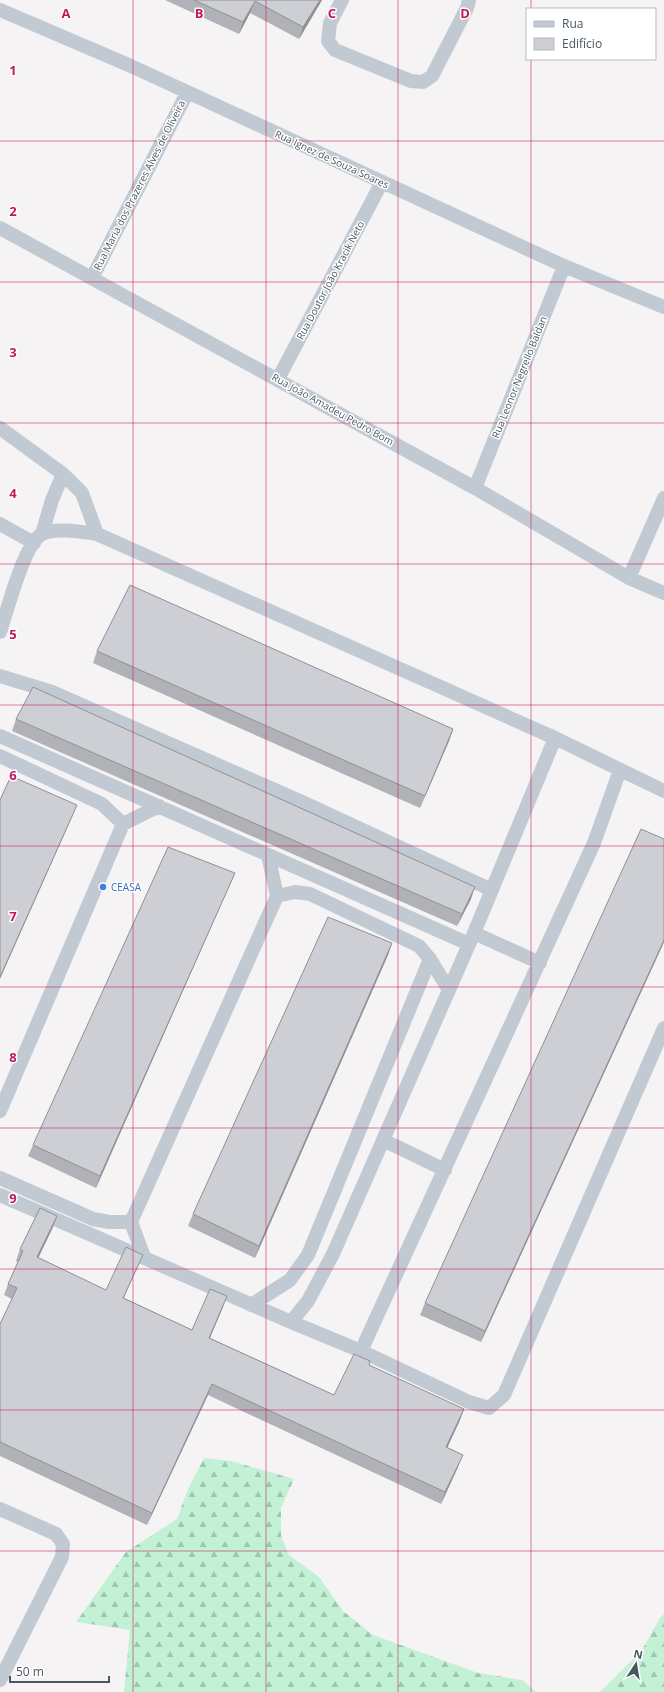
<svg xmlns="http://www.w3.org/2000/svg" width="664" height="1692" font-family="'Open Sans',sans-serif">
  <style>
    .forest { fill: url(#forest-firs) }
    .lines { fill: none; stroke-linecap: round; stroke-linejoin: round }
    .minor { stroke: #c1cad2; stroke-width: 14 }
    .wall { fill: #b0b2b7 }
    .shaded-wall { fill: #909195 }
    .building { fill: #cdcfd5; stroke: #909195 }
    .grid { fill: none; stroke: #c2185b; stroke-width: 1; stroke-opacity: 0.55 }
    .shop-dot { fill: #3f7fe0; stroke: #fff; stroke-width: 1.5 }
    .labels { text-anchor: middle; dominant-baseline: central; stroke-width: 3; stroke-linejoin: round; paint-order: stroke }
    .street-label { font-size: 10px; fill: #4a5661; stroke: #fff }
    .shop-label { font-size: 10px; fill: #366cbe; stroke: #fff; text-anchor: start }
    .grid-label { font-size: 13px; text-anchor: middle; font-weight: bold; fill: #c2185b; stroke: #fff; stroke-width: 3; stroke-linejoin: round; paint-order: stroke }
  </style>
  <defs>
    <pattern id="forest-firs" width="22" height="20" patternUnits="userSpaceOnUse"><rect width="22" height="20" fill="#c3f1d5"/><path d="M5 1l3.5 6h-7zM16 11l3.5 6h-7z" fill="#a0c6b0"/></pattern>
  </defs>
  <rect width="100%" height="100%" fill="#f5f3f3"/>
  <path class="forest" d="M204,1458l27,3 63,18 -13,29v28l8,19 30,22 24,34 30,24 105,38 44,7 14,12h-412l6,-62 -54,-8 50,-70 51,-33 11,-30z
    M664,1614v78h-64l42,-42 18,-32z"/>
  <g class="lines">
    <path class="minor" d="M342,0l-12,23 -2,18 7,9 76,31 12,1 9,-6 35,-68 2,-8
      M0,10l131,56 433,200 100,41
      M0,228l475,260 154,90 35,15
      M92,278l95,-185
      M278,379l104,-197
      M0,428l63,46 19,19 15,41
      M475,488l89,-222
      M0,524l34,19
      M42,534l10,-34 11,-26
      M629,578l35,-80
      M0,632c7,-20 24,-89 42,-98 14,-7 40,-2 55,0l458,204 109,53
      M0,676l52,16 250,110 190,88
      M0,736l469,208
      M0,756l102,48 21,20
      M277,896l18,-4 15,2 109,52 11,13 19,31
      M474,933l66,30
      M0,1111l123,-287 36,-18
      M383,1140l62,30
      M0,1178l93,41 16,3h22
      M0,1195l291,127 17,-21 25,-47 141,-321 81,-195
      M144,1257l-13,-35 146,-326 -9,-41
      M251,1305l39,-25 18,-25 122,-296
      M291,1322l70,29 108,51 20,6 15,-13 160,-367
      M361,1351l233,-508 26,-73
      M0,1509l56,25 7,10 -1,13 -62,123"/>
  </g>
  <path class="wall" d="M165,0h157l-23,39 -49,-26 -11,21z
    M97,651l356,78 -4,12 -29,67 -327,-145z
    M16,719l455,180 -14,27 -445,-195z
    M235,873l-5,11 -134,304 -68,-32 5,-11z
    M664,942l-183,400 -61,-27 5,-12z
    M392,943l-4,12 -133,303 -67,-32 5,-12z
    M53,1227l-15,31 68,32 37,-35 -5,11 -14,32 68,32 31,-23 -13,31 124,57 35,-30 91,55 -13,28 11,19 -17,37 -233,-109 -61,130 -147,-69v-132l12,-25 -8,-4 4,-11 10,-22 -2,-1 4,-12z"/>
  <path class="shaded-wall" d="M320,0h2l-23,39 4,-12z
    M255,1l-5,12 -11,21 4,-12z
    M453,729l-4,12 -29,67 5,-12z
    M77,805l-5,12 -72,162v-2z
    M235,873l-5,11 -134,304 4,-12z
    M475,887l-4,12 -14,27 5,-12z
    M664,940v2l-183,400 4,-11z
    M392,943l-4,12 -133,303 4,-12z
    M57,1216l-4,11 -20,42 4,-12z
    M227,1296l-4,11 -18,42 4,-11z
    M212,1384l-4,11 -61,130 5,-12z
    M464,1409l-4,11 -18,39 4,-12z
    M463,1455l-5,12 -17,37 4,-12z"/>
  <path class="building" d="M194,0h126l-17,27 -48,-26 -12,21z
    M130,585l323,144 -28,67 -328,-145z
    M33,687l442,200 -13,27 -446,-195z
    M11,776l66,29 -77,172v-177z
    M641,829l23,10v101l-179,391 -60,-28z
    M168,847l67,26 -135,303 -67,-31z
    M328,917l64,26 -133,303 -66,-32z
    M40,1208l17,8 -20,41 69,33 20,-43 17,8 -20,43 69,32 18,-41 17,7 -18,42 125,57 20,-41 16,7 -1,4 95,44 -18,38 17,8 -18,37 -233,-108 -60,129 -152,-71v-118l17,-36 -9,-4 15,-33 -3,-2z"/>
  <path class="grid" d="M133,0v1692M266,0v1692M398,0v1692M531,0v9M531,59v1633M0,141h664M0,282h664M0,423h664M0,564h664M0,705h664M0,846h664M0,987h664M0,1128h664M0,1269h664M0,1410h664M0,1551h664"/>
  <circle class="shop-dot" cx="103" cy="887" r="4"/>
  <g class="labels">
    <g class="street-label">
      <text transform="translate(332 159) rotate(25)">Rua Ignez de Souza Soares</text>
      <text transform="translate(139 185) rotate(-63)">Rua Maria dos Prazeres Alves de Oliveira</text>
      <text transform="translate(330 280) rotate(-62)">Rua Doutor João Kracik Neto</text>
      <text transform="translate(519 377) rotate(-68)">Rua Leonor Negrello Baldan</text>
      <text transform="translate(333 409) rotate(29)">Rua João Amadeu Pedro Bom</text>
    </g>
    <g class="shop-label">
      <text x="111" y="887">CEASA</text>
    </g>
  </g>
  <g class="grid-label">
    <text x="66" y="18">A</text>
    <text x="199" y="18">B</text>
    <text x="332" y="18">C</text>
    <text x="465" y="18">D</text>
    <text x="13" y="75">1</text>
    <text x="13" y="216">2</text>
    <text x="13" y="357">3</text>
    <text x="13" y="498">4</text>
    <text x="13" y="639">5</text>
    <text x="13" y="780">6</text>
    <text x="13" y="921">7</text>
    <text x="13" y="1062">8</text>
    <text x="13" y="1203">9</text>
  </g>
  <rect x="526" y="8" width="130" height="52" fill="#ffffff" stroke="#b7bbc0"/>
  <rect x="534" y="21" width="20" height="6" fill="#c1cad2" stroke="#b7bbc0"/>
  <text x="562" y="28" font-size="12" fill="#4a5661">Rua</text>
  <rect x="534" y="38" width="20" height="12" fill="#cdcfd5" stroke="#b7bbc0"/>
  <text x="562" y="48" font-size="12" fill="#4a5661">Edifício</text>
  <g transform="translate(636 1664) rotate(12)" stroke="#ffffff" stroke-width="3" paint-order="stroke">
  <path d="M0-3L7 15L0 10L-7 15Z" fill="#4a5661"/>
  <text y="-6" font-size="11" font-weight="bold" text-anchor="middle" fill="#4a5661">N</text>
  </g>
  <path d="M10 1676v6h99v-6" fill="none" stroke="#4a5661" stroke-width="2"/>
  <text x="16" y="1676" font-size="12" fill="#4a5661" stroke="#ffffff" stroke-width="3" paint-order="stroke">50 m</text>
</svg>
